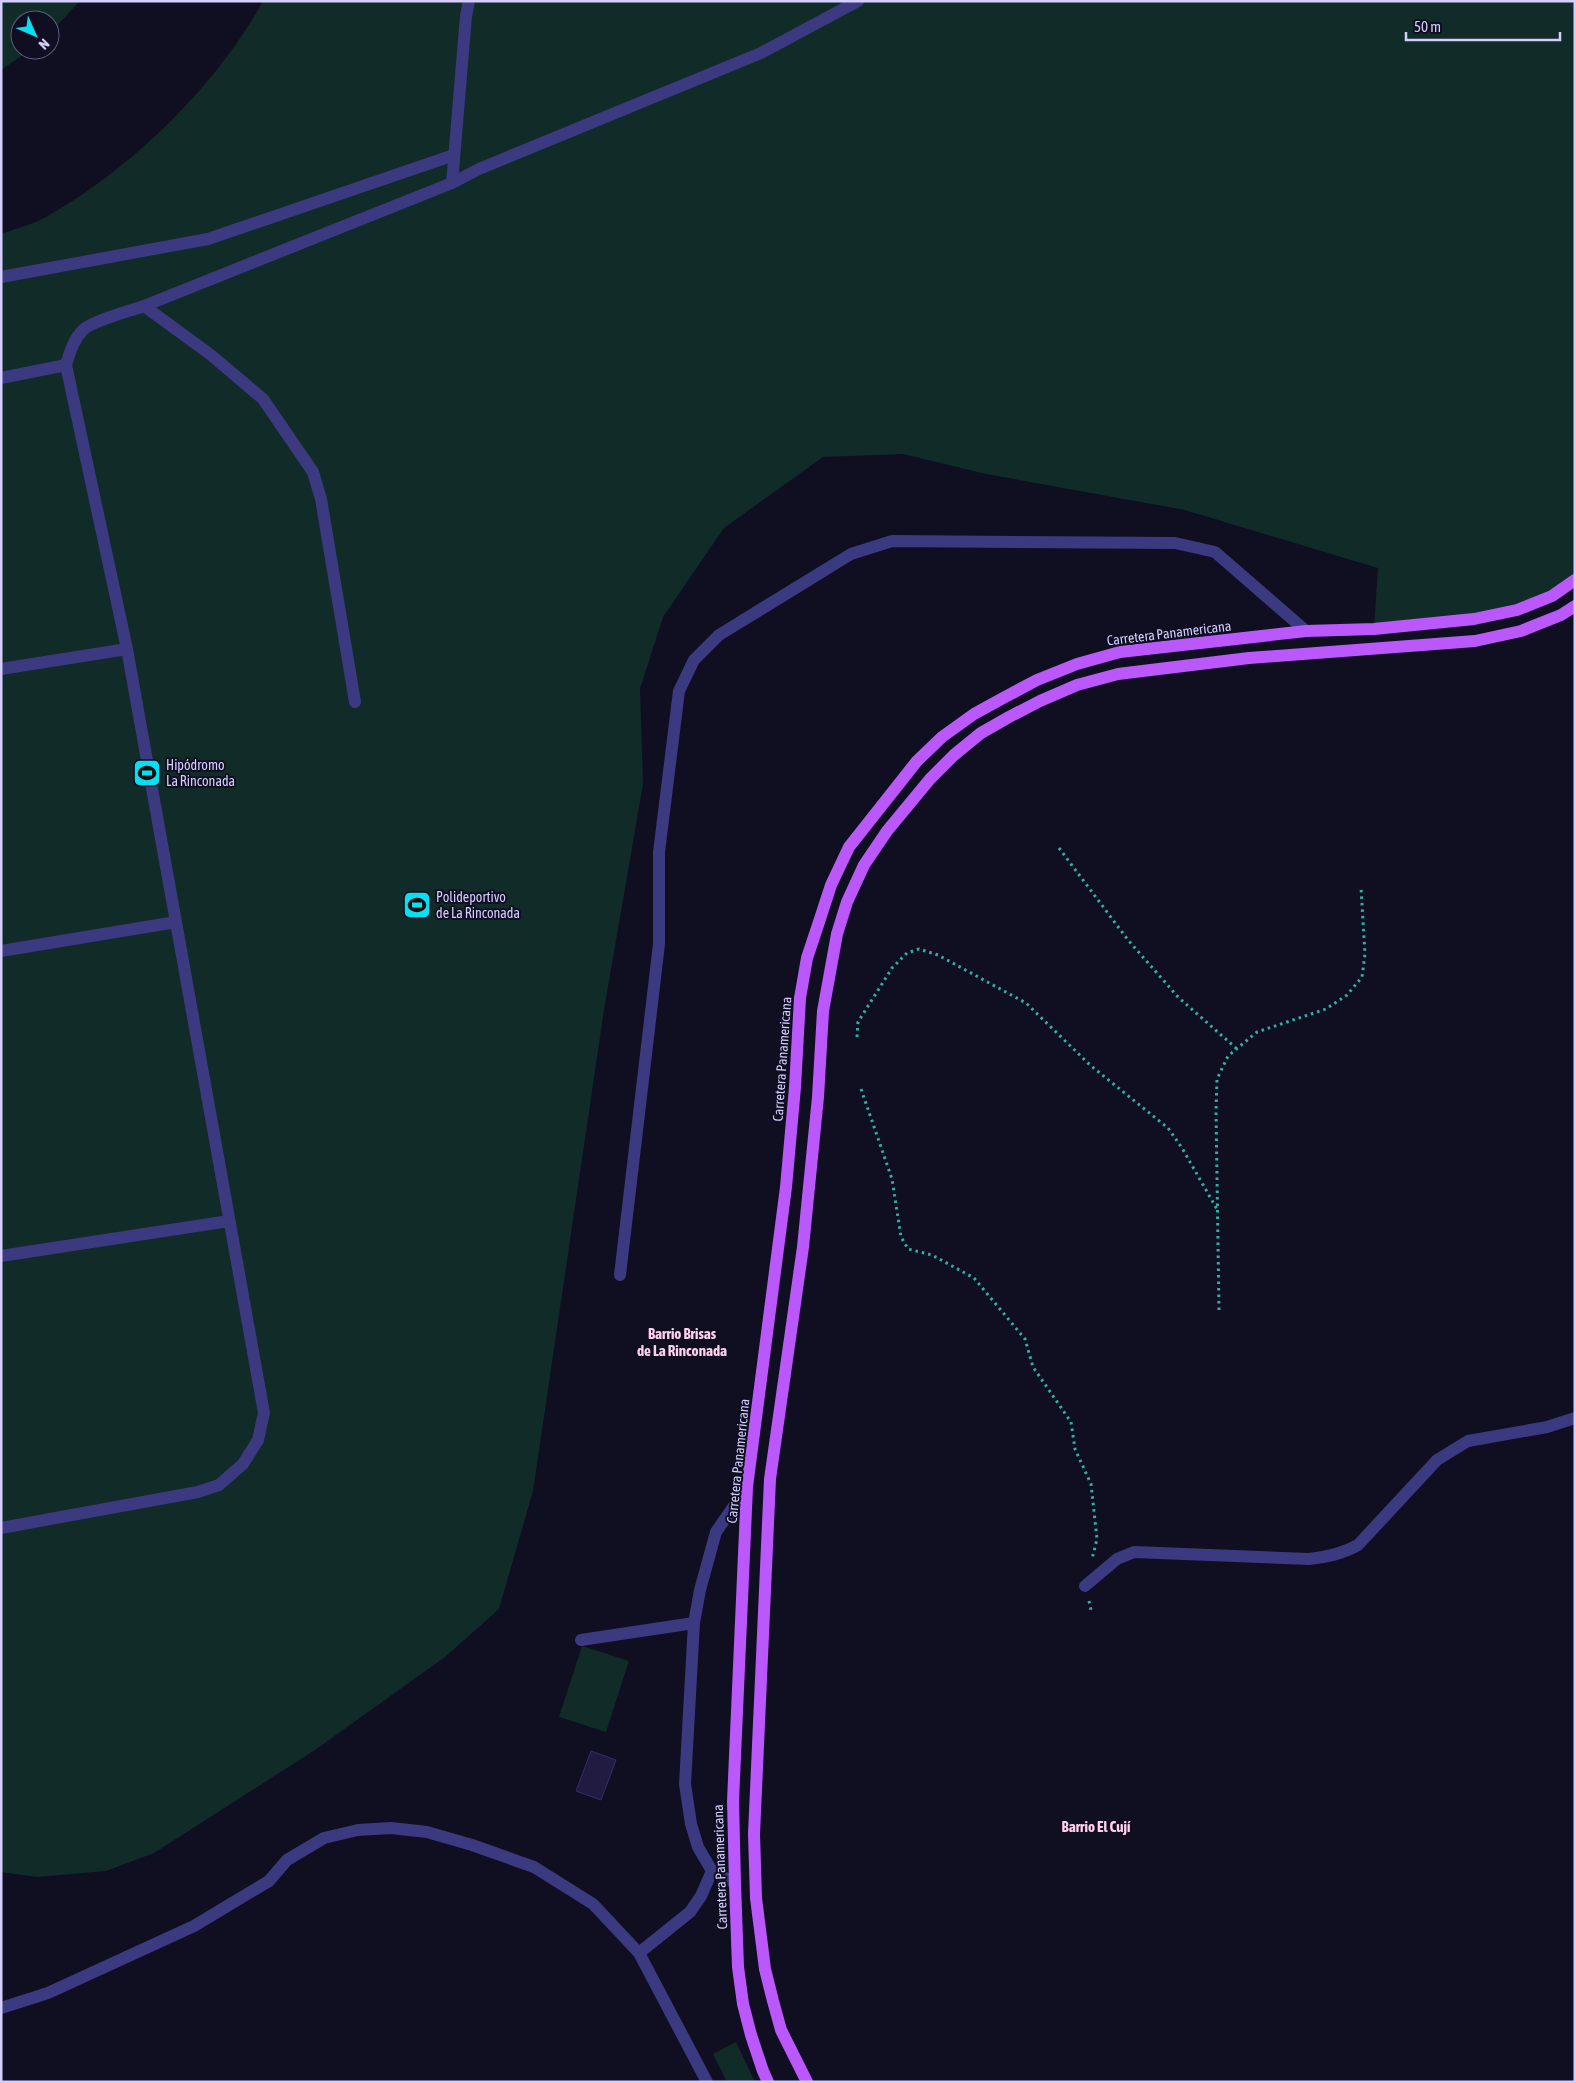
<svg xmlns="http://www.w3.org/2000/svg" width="1576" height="2083" font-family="'Asap Condensed',sans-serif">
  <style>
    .green { fill: #112b29 }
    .building { fill: #211a41; stroke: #382c6d }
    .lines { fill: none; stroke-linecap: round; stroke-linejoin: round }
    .path { stroke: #30b0a6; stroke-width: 3; stroke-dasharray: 2.5 4; stroke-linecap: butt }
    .service { stroke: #3b397f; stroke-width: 12 }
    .minor { stroke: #3b397f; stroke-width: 12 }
    .primary { stroke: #bb58fc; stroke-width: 12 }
    .labels { text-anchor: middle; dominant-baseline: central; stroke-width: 4; stroke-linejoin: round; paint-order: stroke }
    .street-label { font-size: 14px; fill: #d3cefe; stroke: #100e21 }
    .poi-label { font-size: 14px; fill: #d3cefe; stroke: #100e21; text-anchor: start }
    .neighbourhood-label { font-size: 15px; font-weight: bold; fill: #fed0ee; stroke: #100e21 }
  </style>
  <rect width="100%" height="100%" fill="#100e21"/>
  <path class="green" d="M1,1h79l-30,32v-13h-30v30h10l-29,20z
    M263,1h1312v579l-58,30 -143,19 4,-61 -193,-58 -199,-36 -83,-20 -80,3 -99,71 -61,89 -23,72 3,95 -39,226 -71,481 -34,118 -54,48 -130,93 -161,103 -48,18 -69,6 -36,-5v-1638c14,-5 30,-9 43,-16 85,-47 172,-131 219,-217z
    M582,1646l47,15 -23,71 -47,-15z
    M736,2042l19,40h-28l-14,-28z"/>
  <path class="building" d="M591,1751l25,9 -15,40 -25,-9z"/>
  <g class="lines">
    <path class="path" d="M1059,848l69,92 50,57 59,52
      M857,1037l1,-15 34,-54 15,-15 12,-4 19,6 88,48 64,62 78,63 14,20 36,63
      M861,1089l31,90 9,58 7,12 24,6 42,23 51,61 8,28 38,55 4,27 16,35 6,55 -5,20
      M1219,1310l-3,-199 1,-32 11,-23 29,-24 69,-23 21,-14 15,-18 3,-23 -4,-66
      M1089,1601l2,9"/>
    <path class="service" d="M452,183l14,-167 3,-15
      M1,277l207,-38 246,-84
      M144,306l67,49 52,44 50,73 8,27 34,203
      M1,378l65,-13c4,-13 7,-25 17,-35 9,-9 47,-19 61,-24l308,-123 27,-14 282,-116 97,-52
      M1,669l126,-20
      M1,951l175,-29
      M1,1256l228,-35
      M1,1528l197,-36 21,-7 24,-21 15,-24 6,-27 -137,-764 -61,-284"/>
    <path class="minor" d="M620,1275l39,-331v-92l20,-161 15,-31 25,-25 132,-81 41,-13 283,2 40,9 91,79
      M1085,1586l32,-27 17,-7 175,7c18,-2 33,-5 49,-14l79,-85 31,-19 79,-14 28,-9
      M581,1640l113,-17
      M735,1883l-23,-12 -14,-24 -7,-23 -6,-40 9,-161 6,-33 16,-58 31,-45
      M639,1953l51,-41 11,-16 11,-25
      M1,2008l47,-15 146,-67 75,-45 18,-21 37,-22 34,-8 33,-2 36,4 45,13 62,22 59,37 46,49 68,129"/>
    <path class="primary" d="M768,2082l-5,-11 -12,-36 -8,-31 -5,-37 -3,-84 -2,-82 14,-314 39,-300 9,-100 5,-89 7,-40 12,-36 12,-37 18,-38 68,-86 25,-24 32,-23 31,-17 32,-17 40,-16 43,-12 186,-21 68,-2 100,-10 43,-9 35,-14 23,-16
      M807,2082l-26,-52 -8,-29 -8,-32 -9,-71 -2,-64 16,-355 33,-232 15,-150 5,-86 14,-77 10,-32 17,-37 23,-34 43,-52 24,-24 27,-22 28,-16 31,-16 37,-16 41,-11 131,-16 226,-17 46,-10 40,-16 14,-9"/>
  </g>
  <defs>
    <g id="stadium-square" transform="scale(1.4375)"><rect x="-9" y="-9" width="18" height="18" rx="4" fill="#05e0f3" stroke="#100e21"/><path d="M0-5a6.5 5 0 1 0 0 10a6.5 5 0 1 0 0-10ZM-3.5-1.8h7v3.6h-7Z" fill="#111"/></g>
  </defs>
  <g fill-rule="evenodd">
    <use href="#stadium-square" x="147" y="773"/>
    <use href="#stadium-square" x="417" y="905"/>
  </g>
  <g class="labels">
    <g class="street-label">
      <text transform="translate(1169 633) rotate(-7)">Carretera Panamericana</text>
      <text transform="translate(782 1059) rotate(-86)">Carretera Panamericana</text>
      <text transform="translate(738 1461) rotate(-84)">Carretera Panamericana</text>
      <text transform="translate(720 1867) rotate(-92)">Carretera Panamericana</text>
    </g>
    <g class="poi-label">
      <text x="166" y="765">Hipódromo<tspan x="166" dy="16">La Rinconada</tspan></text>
      <text x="436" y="897">Polideportivo<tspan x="436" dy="16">de La Rinconada</tspan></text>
    </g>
    <g class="neighbourhood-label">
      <text x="682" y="1333">Barrio Brisas<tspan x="682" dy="17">de La Rinconada</tspan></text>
      <text x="1096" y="1826">Barrio El Cují</text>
    </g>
  </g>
  <rect width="1576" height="2083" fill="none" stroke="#d3cefe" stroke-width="5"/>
  <g transform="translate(35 35) rotate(135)"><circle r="24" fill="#100e21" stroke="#5e5b79"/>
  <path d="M0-4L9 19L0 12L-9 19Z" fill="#05e0f3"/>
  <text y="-8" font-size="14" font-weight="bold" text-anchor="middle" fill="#d3cefe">N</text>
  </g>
  <path d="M1406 32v8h154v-8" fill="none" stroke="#d3cefe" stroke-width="2.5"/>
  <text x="1414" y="32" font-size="15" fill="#d3cefe" stroke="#100e21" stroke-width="4" paint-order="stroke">50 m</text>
</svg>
